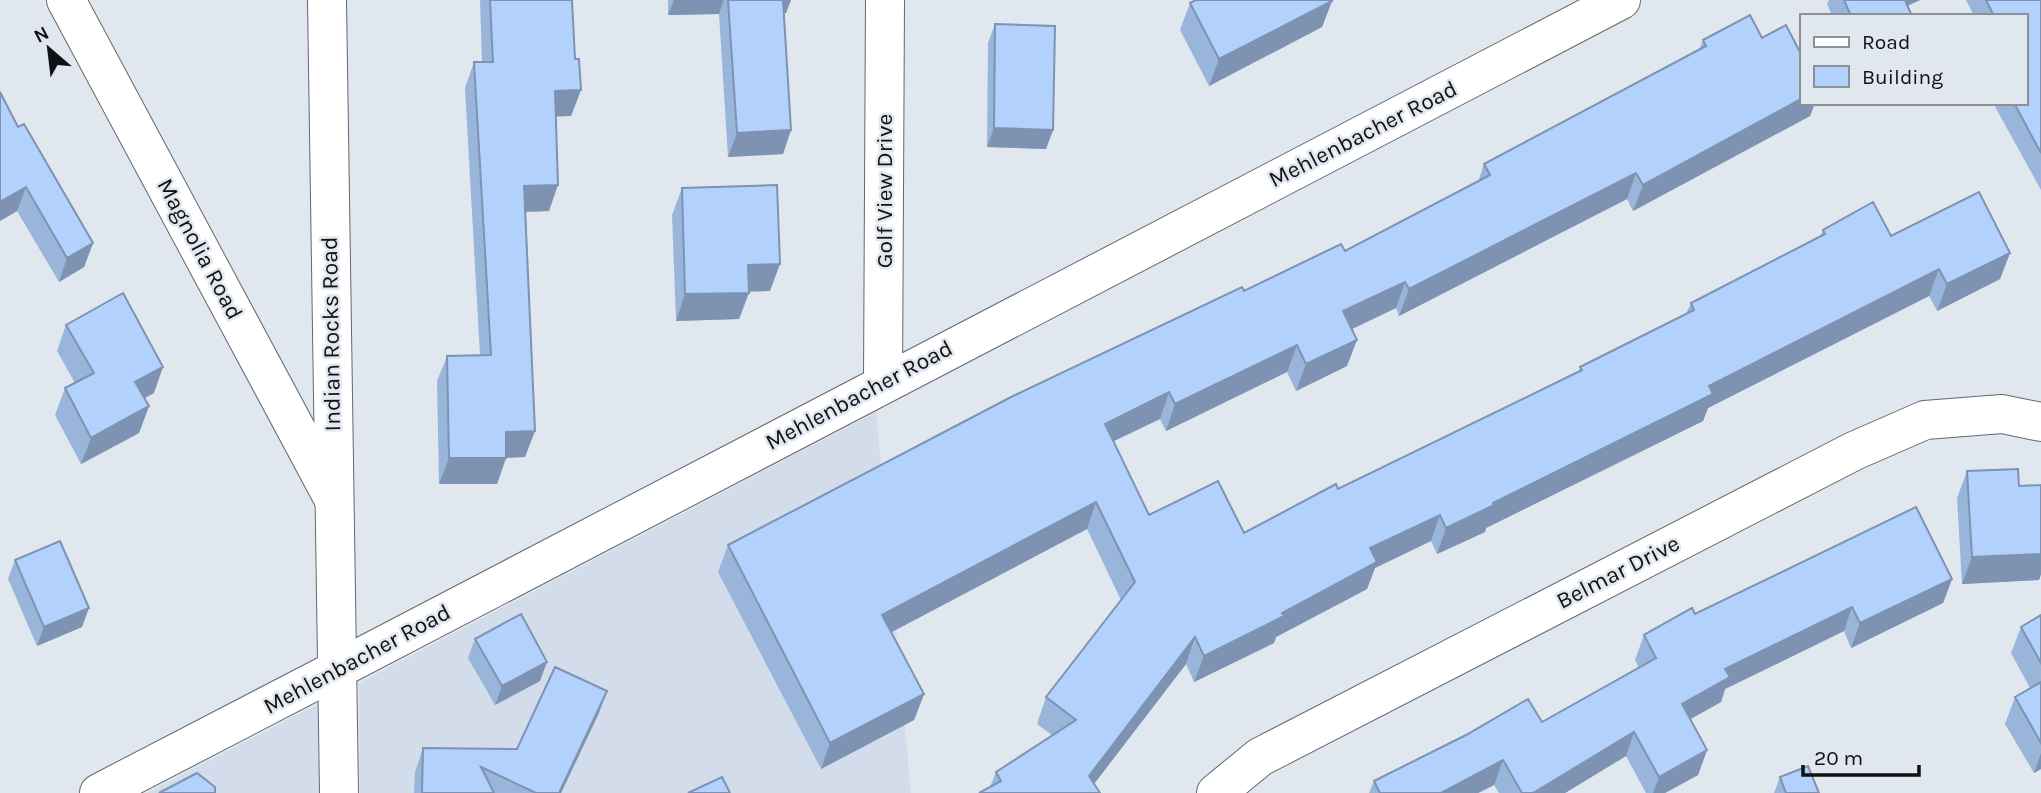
<svg xmlns="http://www.w3.org/2000/svg" width="2041" height="793" font-family="Karla,sans-serif">
  <style>
    .built { fill: #d2dcea }
    .lines { fill: none; stroke-linecap: round; stroke-linejoin: round }
    .minor-casing { stroke: #63686e; stroke-width: 40 }
    .tertiary-casing { stroke: #63686e; stroke-width: 40 }
    .minor { stroke: #fff; stroke-width: 38 }
    .tertiary { stroke: #fff; stroke-width: 38 }
    .wall { fill: #99b5da }
    .shaded-wall { fill: #7d93b1 }
    .building { fill: #b2d2fd; stroke: #7d93b1; stroke-width: 2 }
    .labels { text-anchor: middle; dominant-baseline: central; stroke-width: 5; stroke-linejoin: round; paint-order: stroke }
    .street-label { font-size: 23px; fill: #0f1113; stroke: #e1e7ee }
  </style>
  <rect width="100%" height="100%" fill="#e1e7ee"/>
  <path class="built" d="M876,412l35,381h-551l-1,-110z
    M318,704l1,89h-172z"/>
  <g class="lines">
    <g class="minor-casing">
      <path id="minor" d="M66,0l267,498
        M883,382l2,-382
        M99,793l239,-124
        M1216,793l44,-36 594,-306 71,-31 77,-6 39,8"/>
    </g>
    <g class="tertiary-casing">
      <path id="tertiary" d="M327,0l12,793
        M338,669l1283,-669"/>
    </g>
    <use href="#minor" class="minor"/>
    <use href="#tertiary" class="tertiary"/>
  </g>
  <path class="wall" d="M480,0h92l3,59 6,31 -10,26h-15l-7,95 -23,1 9,219 -10,26 -19,1 -9,26h-58l-2,-103 10,-25 33,-1 -15,-267 9,-26h8z
    M668,0h123l-5,13h-2l7,117 -8,24 -55,3 -9,-143 -51,1z
    M1829,0h91l-12,6 4,10h-80l-5,-12z
    M1966,0h75v190l-48,-87h32v-87h-51z
    M1332,1l-10,26 -113,59 -29,-56 10,-27z
    M995,24l58,106 -7,19 -59,-2 1,-104z
    M1762,38l39,65h14l-5,13 -177,95 -6,-12 -228,117 -3,-8 -44,21 -5,37 -51,25 -9,-19 -121,59 -6,-12 -46,22 35,74 95,18 94,-44 240,-116 2,-6 106,-53 5,-11 129,-66 3,-7 68,6 119,17 -10,26 -63,32 -8,-15 -221,112 -5,13 -217,107 -1,4 -48,22 -6,-13 -56,27 -8,21 -91,48 -2,6 -80,39 -8,-18 -92,120 -104,3 6,-15 56,-37 -15,-11 9,-27 75,-97 -34,-71 -196,103 33,62 -10,26 -93,49 -103,-197 10,-27 516,-254 101,-40 133,-69 6,-18 215,-114 4,-10z
    M0,92l18,35 75,116 -9,24 -25,15 -42,-71 -17,10z
    M682,188l88,103h-21l-10,28 -63,2 -4,-106z
    M66,325l88,68 -10,5 5,8 -10,27 -58,31 -26,-49 10,-27 10,-5 -18,-32z
    M1967,471l52,15 22,-1v89l-2,6 -77,4 -5,-86z
    M15,560l67,67 -45,19 -29,-67z
    M1952,579l-9,24 -92,45 -7,-17 -119,58 -4,13 -31,17 17,31 -9,25 -33,18h-19l-20,-37 -61,37h-66l-5,-8 -16,8h-109l5,-12 168,-59 97,-54 -4,-8 9,-25 51,-21z
    M2041,615v154l-7,4 -29,-49 10,-27 15,-9 -19,-35 10,-26z
    M475,639l65,42 -45,24 -27,-47z
    M607,691l-9,24 -37,78h-147l1,-21 8,-24 94,1z
    M1780,777l39,16h-45z"/>
  <path class="shaded-wall" d="M674,0h50l-5,14 -51,1z
    M778,0h13l-5,13 -13,1z
    M1897,0h23l-28,12z
    M1332,1l-10,26 -113,59 10,-27z
    M581,90l-10,26 -26,1 10,-26z
    M1801,99v4h14l-5,13 -177,95 10,-26z
    M994,128l59,2 -7,19 -59,-2z
    M791,130l-8,24 -55,3 9,-24z
    M1636,173l-9,26 -228,117 10,-27z
    M558,185l-9,26 -34,1 9,-26z
    M26,187l-9,24 -17,10v-19z
    M93,243l-9,24 -25,15 8,-24z
    M2010,253l-10,26 -63,32 10,-27z
    M780,264l-10,27 -31,1 9,-27z
    M1939,269l-10,27 -221,112 -5,13 -217,107 -1,4 -48,22 9,-26 263,-142z
    M1405,282l-9,26 -63,30 10,-27z
    M749,293l-10,26 -63,2 9,-27z
    M1357,340l-10,26 -51,25 10,-27z
    M1297,345l-10,27 -121,59 9,-27z
    M163,367l-9,26 -29,16 10,-27z
    M1169,392l-9,27 -65,31 10,-26z
    M149,406l-10,27 -58,31 10,-26z
    M535,431l-10,26 -28,1 9,-26z
    M449,458h57l-9,26h-58z
    M1096,502l-9,27 -214,113 9,-27z
    M1440,515l-9,26 -56,27 -8,21 -91,48 -2,6 -80,39 10,-26 78,-43 88,-65z
    M2041,547v27l-2,6 -77,4 10,-27z
    M1952,579l-9,24 -92,45 9,-25z
    M1852,607l-8,24 -119,58 -4,13 -48,27 9,-25 43,-35z
    M89,608l-7,19 -45,19 7,-19z
    M1195,637l-9,27 -99,129 2,-17z
    M547,662l-7,19 -45,24 7,-19z
    M607,691l-9,24 -37,78h-2z
    M924,694l-10,26 -93,49 9,-26z
    M1634,732l-8,24 -61,37h-32z
    M1707,750l-9,25 -33,18h-12l6,-16z
    M2041,753v16l-7,4z
    M1503,760l-9,25 -16,8h-37z"/>
  <path class="building" d="M490,0h82l3,59h4l2,31 -26,1 3,94 -34,1 11,245 -29,1v26h-57l-2,-102 44,-1 -17,-293h19z
    M728,0h55l8,130 -54,3z
    M1196,0h135l1,1 -113,58 -29,-56z
    M1844,0h61l7,16h-61z
    M1986,0h55v153l-27,-50h11v-87h-31z
    M1750,15l12,23 24,-13 15,29v45l-158,86 -7,-12 -227,116 -4,-7 -62,29 14,29 -51,24 -9,-19 -122,59 -6,-12 -64,32 44,91 69,-34 26,52 92,-49 2,5 244,-119 -2,-3 114,-57 -3,-7 134,-69 -2,-4 50,-28 18,34 88,-44 31,61 -63,31 -8,-15 -230,117 4,8 -220,109 1,2 -48,23 -6,-13 -70,33 7,14 -95,51 2,3 -80,40 -9,-19 -106,139 11,17h-121l22,-12 -5,-9 80,-52 -30,-23 89,-115 -39,-80 -214,113 42,79 -94,49 -102,-198 285,-149 229,-109 2,4 97,-47 4,7 145,-76 -6,-11 222,-118 -3,-6z
    M995,24l60,2 -2,104 -59,-2z
    M0,92l18,35 6,-3 69,119 -26,15 -41,-71 -26,15z
    M777,185l3,79 -32,1 1,28 -64,1 -3,-106z
    M123,293l40,74 -28,15 14,24 -58,32 -26,-50 29,-15 -28,-48z
    M2018,469l1,17 22,-1v69l-69,3 -5,-86z
    M1916,507l36,72 -92,44 -8,-16 -127,62 5,8 -48,27 25,46 -48,27 -25,-45 -101,61h-11l-19,-33 -62,33h-61l-6,-12 92,-46 62,-36 14,23 114,-64 -12,-23 48,-27 3,6z
    M60,541l29,67 -45,19 -29,-67z
    M521,614l26,48 -45,24 -27,-47z
    M2041,615v48l-20,-36z
    M555,667l52,24 -48,102h-23l-55,-26 13,26h-72l1,-45 94,1z
    M2041,682v61l-26,-46z
    M1808,766l11,27h-33l-6,-16z
    M197,773l18,14v6h-56z
    M722,777l8,16h-42z"/>
  <g class="labels">
    <g class="street-label">
      <text transform="translate(1363 134) rotate(-27)">Mehlenbacher Road</text>
      <text transform="translate(884 191) rotate(-90)">Golf View Drive</text>
      <text transform="translate(200 249) rotate(62)">Magnolia Road</text>
      <text transform="translate(331 334) rotate(-91)">Indian Rocks Road</text>
      <text transform="translate(859 395) rotate(-28)">Mehlenbacher Road</text>
      <text transform="translate(1618 572) rotate(-27)">Belmar Drive</text>
      <text transform="translate(357 659) rotate(-28)">Mehlenbacher Road</text>
    </g>
  </g>
  <rect x="1800" y="14" width="228" height="91" fill="#e1e7ee" stroke="#8d9196" stroke-width="2"/>
  <rect x="1814" y="37" width="35" height="10" fill="#ffffff" stroke="#8d9196" stroke-width="2"/>
  <text x="1862" y="49" font-size="21" fill="#0f1113">Road</text>
  <rect x="1814" y="66" width="35" height="21" fill="#b2d2fd" stroke="#8d9196" stroke-width="2"/>
  <text x="1862" y="84" font-size="21" fill="#0f1113">Building</text>
  <g transform="translate(49 49) rotate(332)" stroke="#e1e7ee" stroke-width="5" paint-order="stroke">
  <path d="M0-5L12 26L0 18L-12 26Z" fill="#0f1113"/>
  <text y="-10" font-size="19" font-weight="bold" text-anchor="middle" fill="#0f1113">N</text>
  </g>
  <path d="M1803 765v10h116v-10" fill="none" stroke="#0f1113" stroke-width="3.5"/>
  <text x="1814" y="765" font-size="21" fill="#0f1113" stroke="#e1e7ee" stroke-width="5" paint-order="stroke">20 m</text>
</svg>
